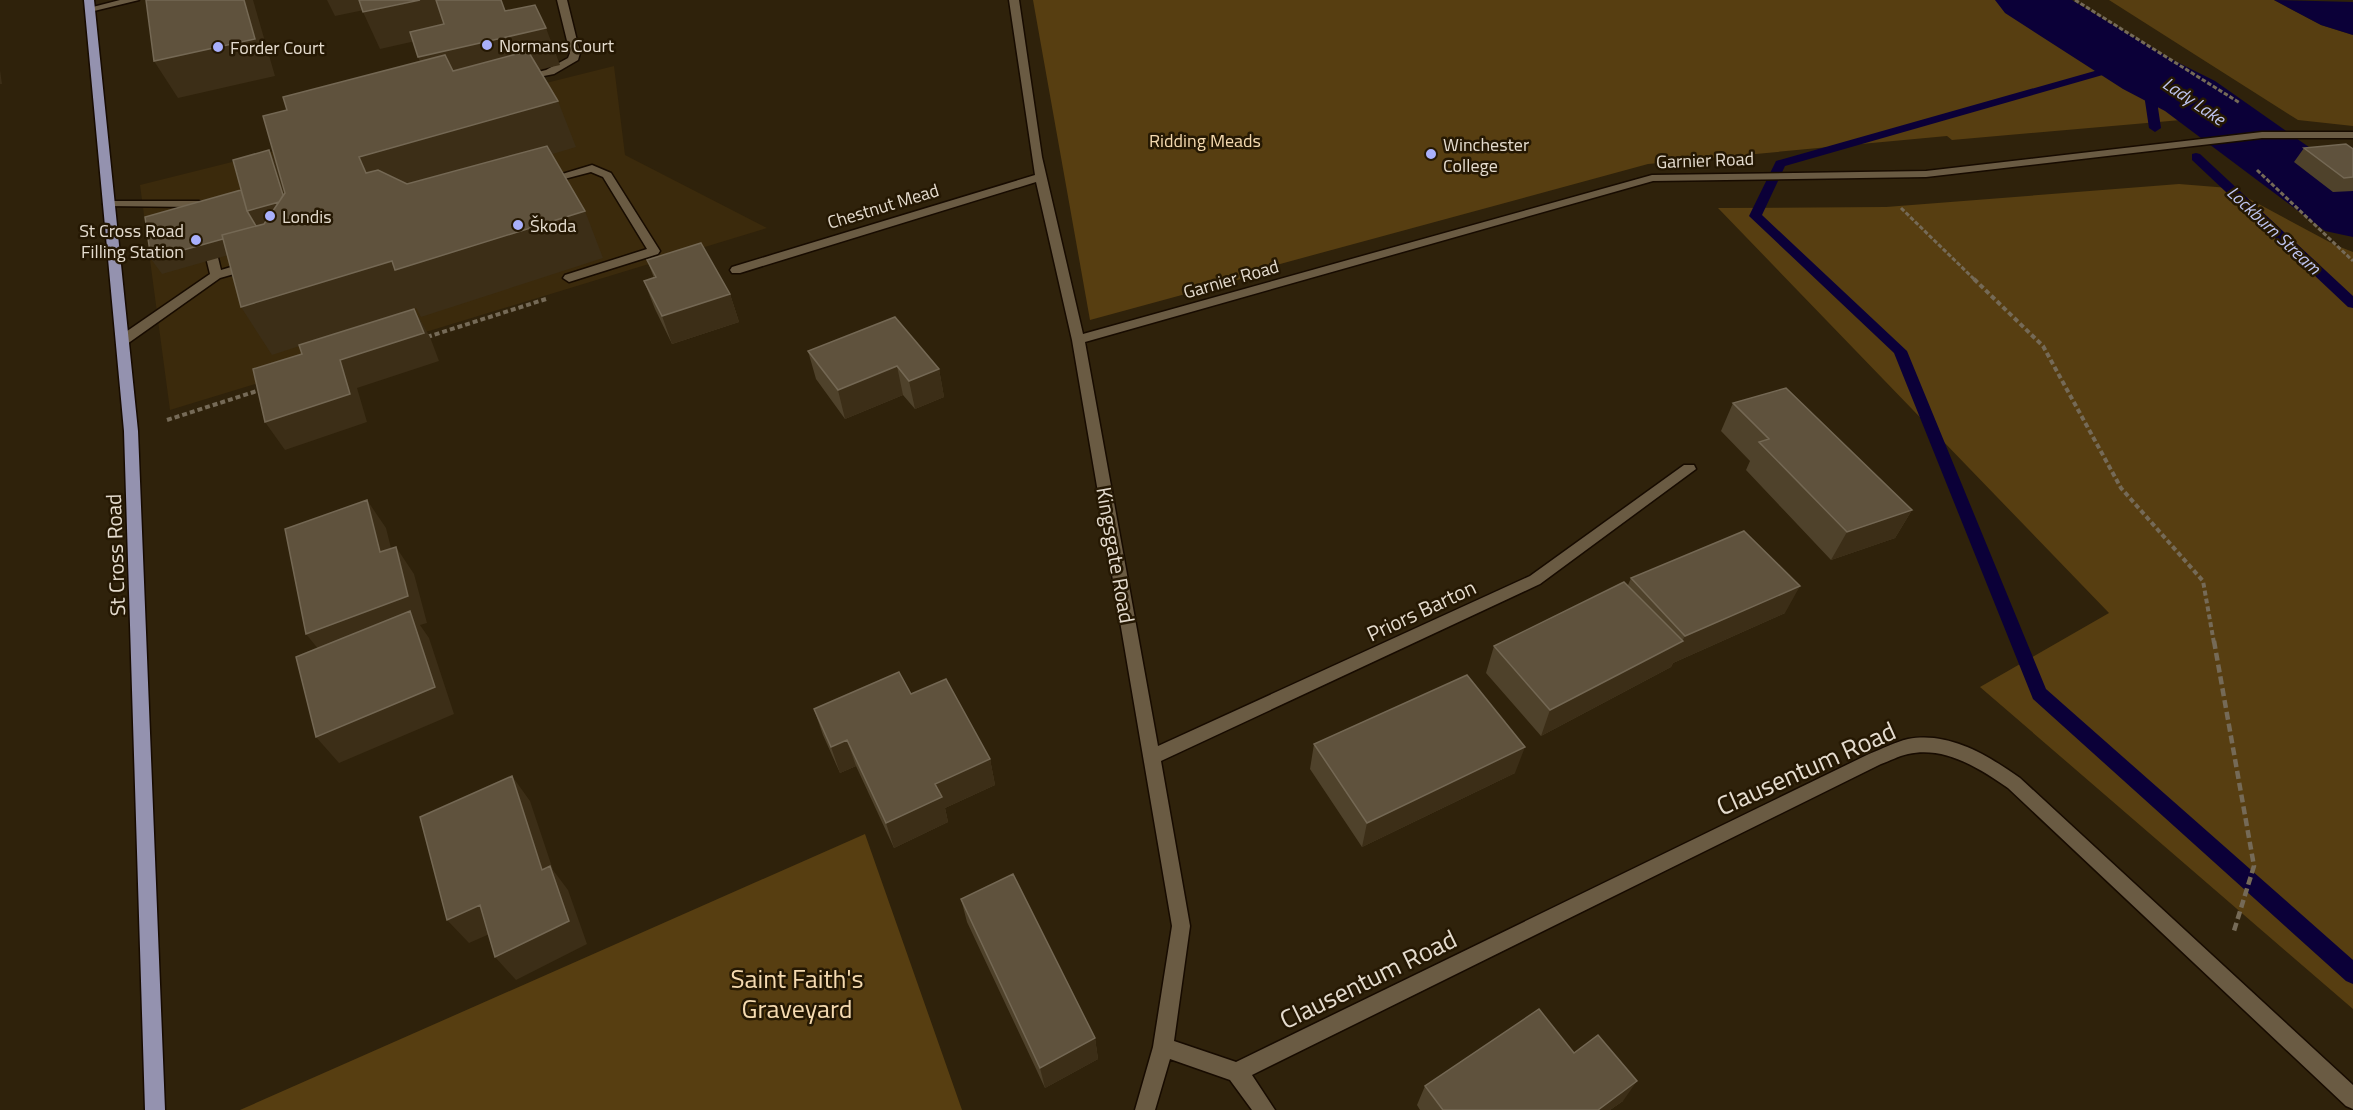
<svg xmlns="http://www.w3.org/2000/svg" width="2353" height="1110" font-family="'Titillium Web',sans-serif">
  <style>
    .built { fill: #3b2a0c }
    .green { fill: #573e11 }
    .water { fill: #0b0038 }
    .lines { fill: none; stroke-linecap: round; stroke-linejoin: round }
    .stream { fill: #0b0038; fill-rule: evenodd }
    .river { fill: #0b0038; fill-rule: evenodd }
    .minor-casing { stroke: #170b00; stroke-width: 3 }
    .major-casing { stroke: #170b00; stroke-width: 3 }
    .path-far2 { stroke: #756a57; stroke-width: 3; stroke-dasharray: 4.5 2; stroke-linecap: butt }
    .path-far1 { stroke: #756a57; stroke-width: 4; stroke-dasharray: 5 3; stroke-linecap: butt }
    .path { stroke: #756a57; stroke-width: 4.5; stroke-dasharray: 8 4; stroke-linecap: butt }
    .minor { fill: #6a5b43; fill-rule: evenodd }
    .major { fill: #9492af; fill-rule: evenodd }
    .wall { fill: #4f422b }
    .shaded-wall { fill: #3c2e17 }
    .building { fill: #5f523d; stroke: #746854; stroke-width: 1.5 }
    .poi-dot { fill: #a9b0fc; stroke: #251803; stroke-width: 2 }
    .labels { text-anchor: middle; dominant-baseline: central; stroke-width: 5; stroke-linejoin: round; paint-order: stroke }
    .far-poi-label { font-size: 18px; fill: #e5dccf; stroke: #251803; text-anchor: start }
    .far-water-label { font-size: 18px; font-style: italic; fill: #bfc5f1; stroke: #251803 }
    .far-park-label { font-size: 18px; fill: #f5dab0; stroke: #251803 }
    .far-street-label { font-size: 18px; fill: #e5dccf; stroke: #251803 }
    .street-label { font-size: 21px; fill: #e5dccf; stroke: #251803 }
    .near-street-label { font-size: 26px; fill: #e5dccf; stroke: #251803 }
    .near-park-label { font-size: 26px; fill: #f5dab0; stroke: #251803 }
  </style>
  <rect width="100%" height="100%" fill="#2f220b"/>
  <path class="built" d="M614,66l11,89 142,73 -597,182 -30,-225z"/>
  <path class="green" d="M1033,0h986l22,16 163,102 -252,22 -5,-4 -299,28 -390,106 1,4 -169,46z
    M2109,0h165l47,25 32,10v91l-55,-6z
    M2179,184l50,4 106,57 18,7v757l-373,-322 129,-74 -391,-405 168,-1z
    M865,834l97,276h-722z"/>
  <path class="water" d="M2274,0l79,2v33l-32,-10z"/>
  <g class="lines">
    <path class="stream" d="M2130,61l4,1v4l-349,100 -23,49 145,136 139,338 307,271v24l-7,-3 -313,-282 -139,-346 -145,-137 27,-55z
      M2147,71l6,3 8,54 -6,4 -6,-4 -8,-54z
      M2196,153l4,1 153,142v12l-5,-1 -156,-147v-6z"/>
    <path class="river" d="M1995,0h77l99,59 44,22 138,97v59l-28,-6 -160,-120 -42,-22 -118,-76z"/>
    <g class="minor-casing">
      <path id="minor" d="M120,0h19l-49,12 -5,-3z
        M557,0h10l13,53 -2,7 -24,14 -36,7v-4l28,-7 22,-12 2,-5z
        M1009,0h10l23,157 41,177 569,-159 274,-4 336,-39h91v6h-91l-336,39 -273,4 -568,161 73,404 372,-170 154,-111h10l2,4 -156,115 -379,177 29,165 -16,115 62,21 633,-308c13,-5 26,-12 39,-15 41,-8 81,17 112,39l333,307v24l-7,-3 -338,-318c-29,-20 -63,-42 -100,-34 -10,2 -18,7 -27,10l-629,311 23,35h-23l-22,-30 -60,-21 -15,51h-20l18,-63 19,-121 -100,-586 -36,-158 -296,91h-8l-2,-3 2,-3 303,-92z
        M592,165l19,8 49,78 -2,3 -89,28 -6,-4 2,-3 82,-26 -44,-72 -12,-5 -46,12 -6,-3z
        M109,201h90l6,3 3,11 -6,3 -4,-1 -4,-10 -89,-1 -2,-2z
        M208,237l6,4 7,29 30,-9 6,4 -2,3 -35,10 -93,66h-10l-1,-3 1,-3 93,-64 -8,-33z"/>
    </g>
    <g class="major-casing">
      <path id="major" d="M84,0h10l44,431 27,679h-20l-21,-679z"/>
    </g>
    <path class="path-far2" d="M2075,0l165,103
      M2257,170l96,91
      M1901,208l75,73"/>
    <path class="path-far1" d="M1974,279l69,67 78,142 82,93 11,62
      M427,337l119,-38
      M167,420l93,-30"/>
    <path class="path" d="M2214,641l40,225 -21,68"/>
    <use href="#minor" class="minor"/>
    <use href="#major" class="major"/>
  </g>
  <path class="wall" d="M2304,148l49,1v42l-20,1 -39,-30z
    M647,260l83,34 9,28 -67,22 -17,-35 -11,-28 10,-3z
    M808,351l131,18 5,28 -29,12 -12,-14 -58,24 -29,-40z
    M1733,403l179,107 -17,28 -64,22 -85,-90 4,-9 -29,-30z
    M1631,578l154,35 -112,50 -2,4 -130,69 -55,-63 8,-27 134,-61z
    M911,694l79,65 5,26 -50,23 3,14 -54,26 -38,-82 -16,7 -17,-38 -9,-26z
    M1314,744l201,29 -153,74 -52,-78z
    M961,899l134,139 3,21 -53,29 -78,-166z
    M1574,1053l49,48 -13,9h-190l-3,-5 8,-19z"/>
  <path class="shaded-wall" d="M244,0h9l22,76 -97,22 -24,-37z
    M327,0h38l4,9 -34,7z
    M420,0h16l15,33 -71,16 -17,-37z
    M546,28l14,37 -125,29 -17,-37z
    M0,70l2,14h-2z
    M558,101l18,46 -192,57 -18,-31 -7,-16z
    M269,150l23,38 -25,56 -105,30 -11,-15 96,-48z
    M585,211l18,47 -182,59 -5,-9 -144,47 -31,-48 151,-46z
    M730,294l9,28 -67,22 -10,-28z
    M414,309l16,28 9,24 -82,27 10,34 -82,28 -20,-28 75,-62z
    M897,366l6,29 -58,24 -7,-29z
    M939,369l5,28 -29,12 -6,-28z
    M367,500l19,28 13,52 -19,-28z
    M1912,510l-17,28 -64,22 16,-28z
    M396,547l18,27 13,49 -7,2 9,13 25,76 -115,49 -23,-26 12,-76 -22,-27z
    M1800,586l-15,27 -112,50 -2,4 -130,69 9,-26 132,-69 3,-5z
    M847,740l9,26 -16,7 -9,-26z
    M1525,747l-10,26 -153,74 5,-24z
    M990,759l5,26 -50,23 3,14 -54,26 -8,-25 49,-39z
    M512,776l18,25 23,69 15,20 19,54 -71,36 -21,-23 47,-87z
    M480,905l21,24 -32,14 -22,-23z
    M1095,1038l3,21 -53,29 -5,-20z
    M1637,1081l-14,20 -13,9h-12z"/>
  <path class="building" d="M146,0h98l11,39 -101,22z
    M359,0h61l-57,12z
    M436,0h65l4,11 30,-6 11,23 -128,29 -8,-25 34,-8z
    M528,51l30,50 -199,56 7,16 12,-3 29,14 140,-38 38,65 -190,59 -3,-9 -151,46 -19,-72 42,-11 21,-31 -22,-77 24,-6 -4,-13 162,-42 8,16z
    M2346,144l7,5v28l-9,1 -40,-30z
    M269,150l14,45 -4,7 -32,9 -14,-51z
    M241,190l6,21 9,15 -34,9 1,4 -72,20 -6,-42z
    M701,243l29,51 -68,22 -18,-35 12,-4 -9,-17z
    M414,309l10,24 -84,27 10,34 -85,28 -12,-53 49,-15 -3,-9z
    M895,317l44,52 -30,12 -12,-15 -59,24 -30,-39z
    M1786,388l126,122 -65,22 -88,-90 10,-3 -36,-36z
    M367,500l13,52 16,-5 12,49 -102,38 -21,-105z
    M1744,531l56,55 -115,50 -54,-58z
    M1624,582l59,59 -133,69 -56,-64z
    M410,611l25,76 -119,50 -20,-80z
    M899,672l12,22 35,-15 44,80 -55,25 7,13 -56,26 -39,-83 -16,7 -17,-38z
    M1467,675l58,72 -158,76 -53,-79z
    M512,776l30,94 8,-4 19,55 -74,36 -15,-52 -33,15 -27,-103z
    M1013,874l82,164 -55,30 -79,-169z
    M1539,1009l35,44 24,-18 39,46 -39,29h-155l-18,-24z"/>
  <g class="poi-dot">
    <circle cx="487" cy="45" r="6"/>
    <circle cx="218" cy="47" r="6"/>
    <circle cx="1431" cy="154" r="6"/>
    <circle cx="270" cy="216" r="6"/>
    <circle cx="518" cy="225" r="6"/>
    <circle cx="196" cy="240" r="6"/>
  </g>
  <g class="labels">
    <g class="far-poi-label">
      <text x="499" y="45">Normans Court</text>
      <text x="230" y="47">Forder Court</text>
      <text x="1443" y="144">Winchester<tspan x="1443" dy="21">College</tspan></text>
      <text x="282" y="216">Londis</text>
      <text x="530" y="225">Škoda</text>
      <text x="184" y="230" text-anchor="end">St Cross Road<tspan x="184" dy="21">Filling Station</tspan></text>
    </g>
    <g class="far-water-label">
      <text transform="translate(2194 101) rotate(34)">Lady Lake</text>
      <text transform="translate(2274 230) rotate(43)">Lockburn Stream</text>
    </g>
    <g class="far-park-label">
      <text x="1205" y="140">Ridding Meads</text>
    </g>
    <g class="far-street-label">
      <text transform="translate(1705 160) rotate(-2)">Garnier Road</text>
      <text transform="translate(883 206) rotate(-17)">Chestnut Mead</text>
      <text transform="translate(1231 279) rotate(-16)">Garnier Road</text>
    </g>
    <g class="street-label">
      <text transform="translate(115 555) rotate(-92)">St Cross Road</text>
      <text transform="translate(1116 555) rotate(80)">Kingsgate Road</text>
      <text transform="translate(1421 610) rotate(-25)">Priors Barton</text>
    </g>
    <g class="near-street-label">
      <text transform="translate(1806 768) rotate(-24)">Clausentum Road</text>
      <text transform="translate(1368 979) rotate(-26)">Clausentum Road</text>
    </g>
    <g class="near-park-label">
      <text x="797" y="978">Saint Faith's<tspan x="797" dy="30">Graveyard</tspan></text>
    </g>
  </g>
</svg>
